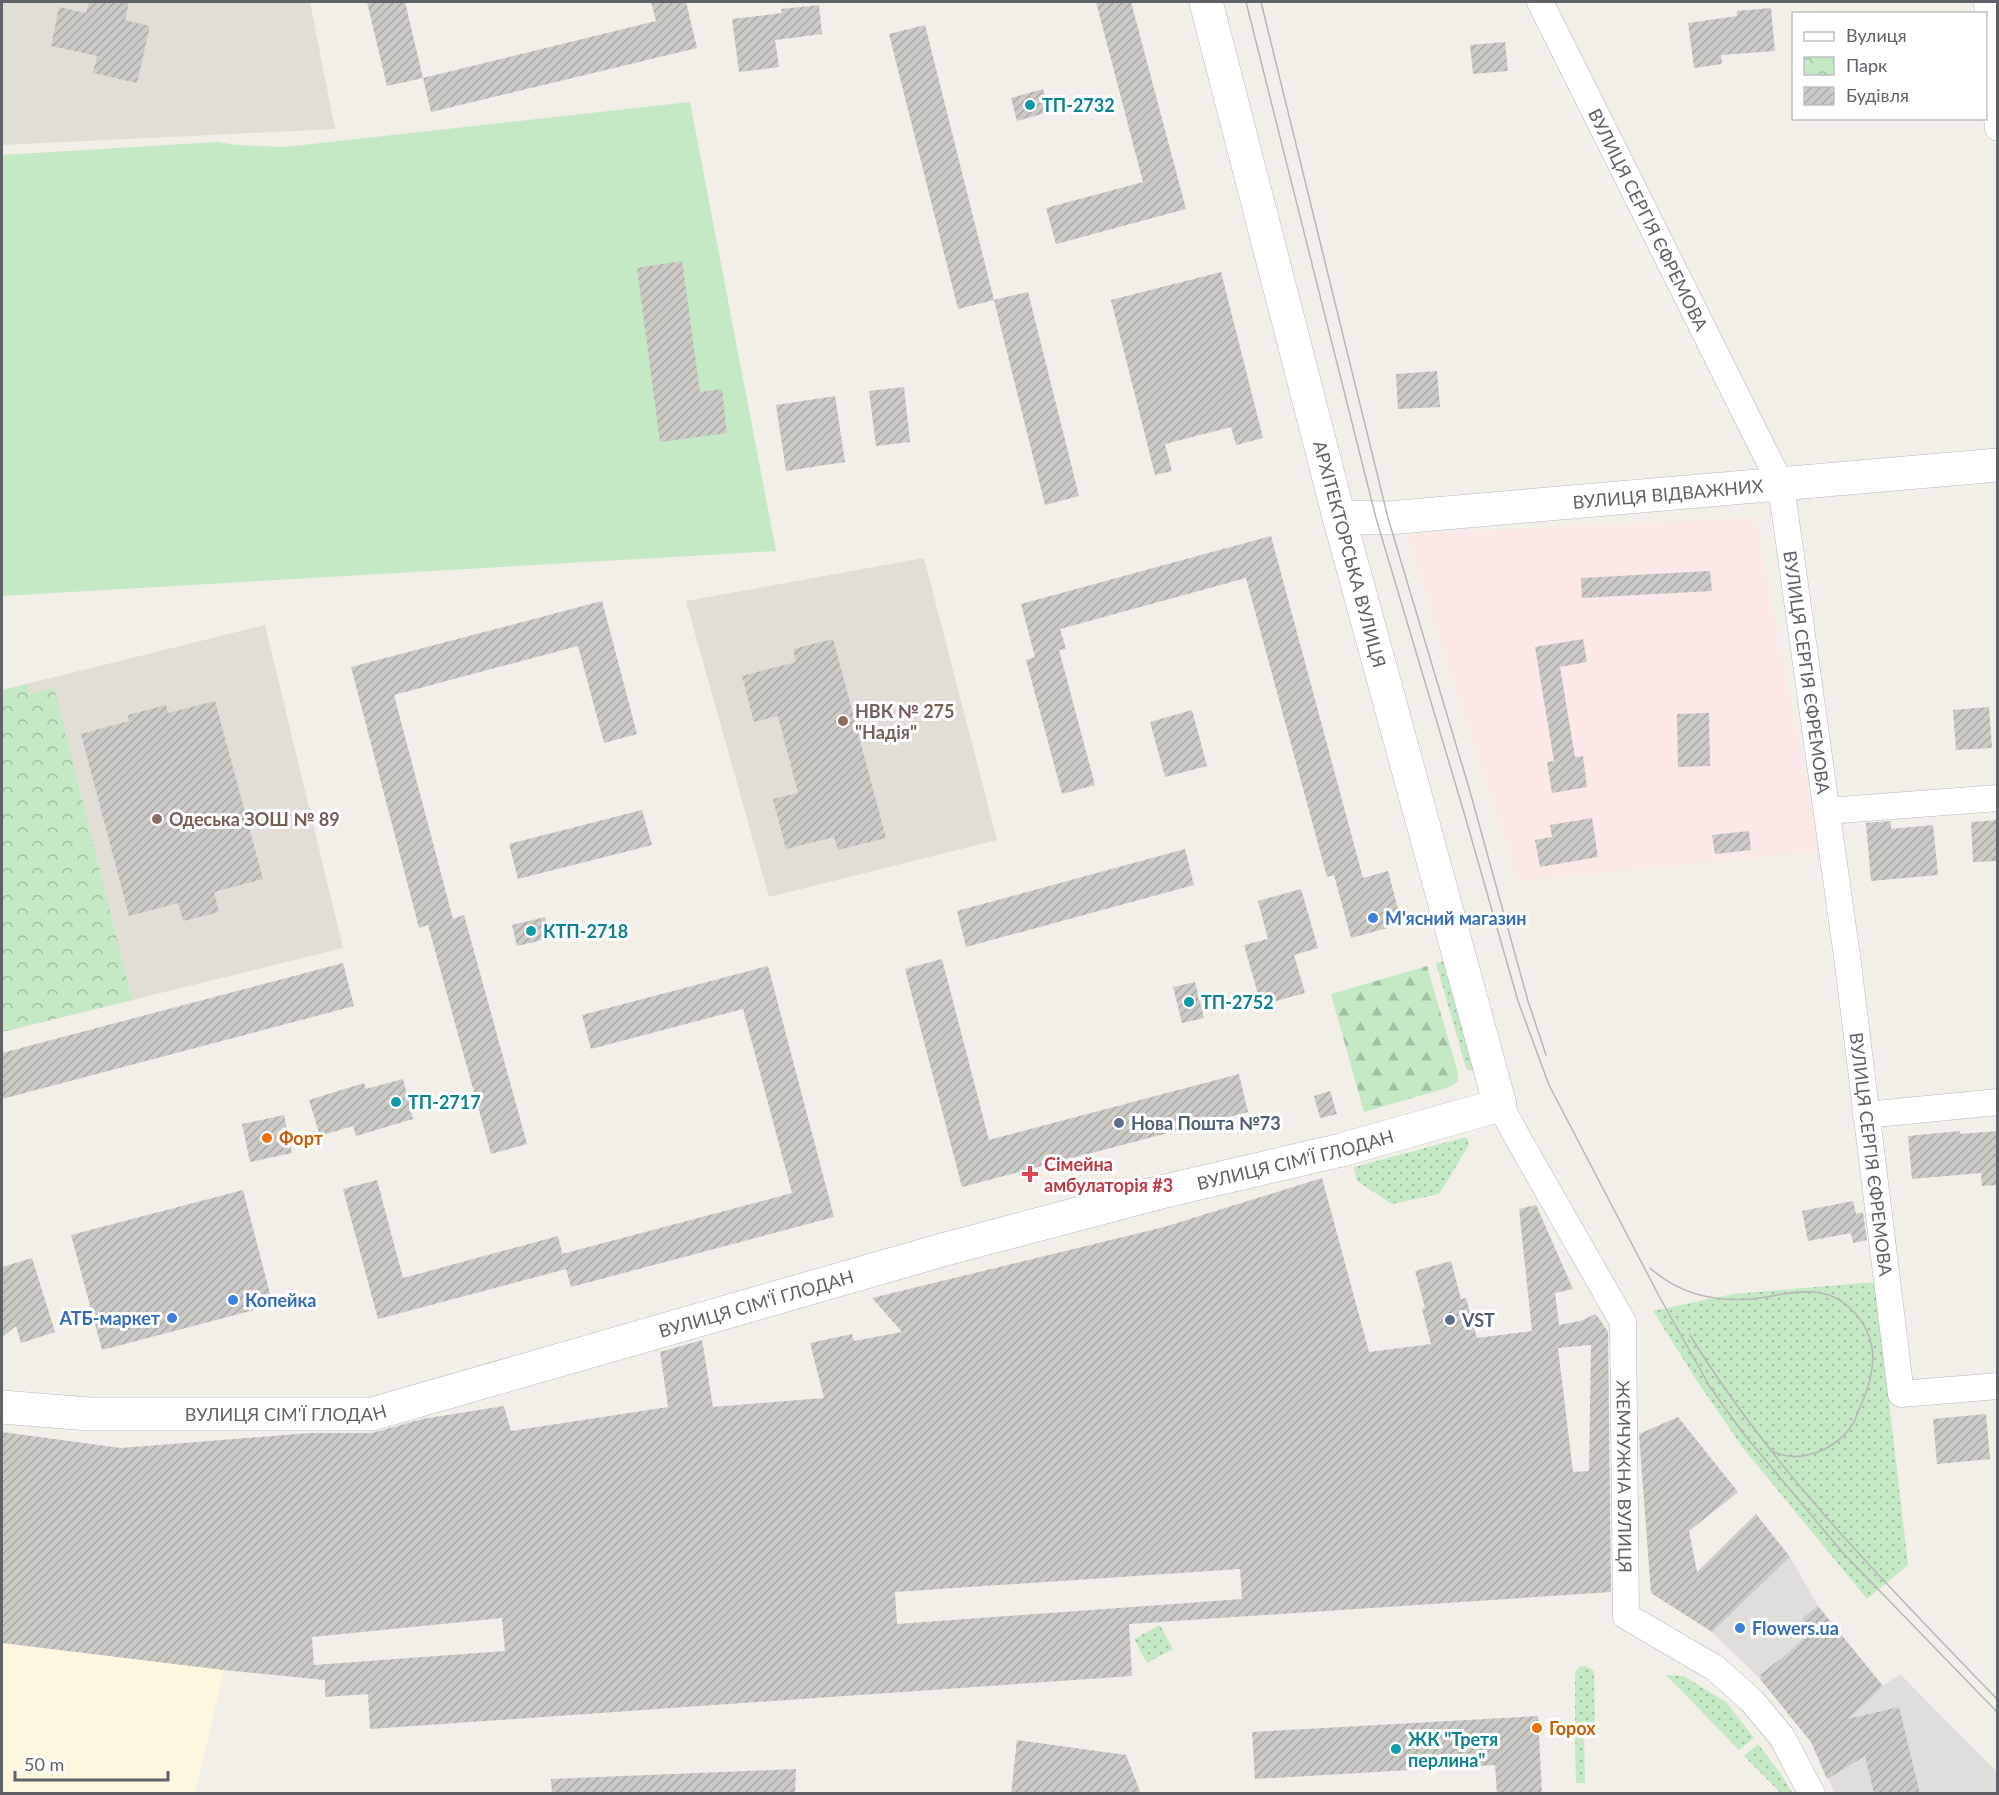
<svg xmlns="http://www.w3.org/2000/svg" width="1999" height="1795" font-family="Lato,sans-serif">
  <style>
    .commercial { fill: #fef7e0 }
    .industrial { fill: #e0deda }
    .education { fill: #e1ded6 }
    .medical { fill: #fce8e6 }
    .grass { fill: url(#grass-dots) }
    .forest { fill: url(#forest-firs) }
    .park { fill: url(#park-crowns) }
    .pitch { fill: #c5e8c5 }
    .building { fill: url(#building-hatch); fill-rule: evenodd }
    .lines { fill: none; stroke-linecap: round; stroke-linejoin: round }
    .street-casing { stroke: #b5b8bc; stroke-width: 27 }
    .secondary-casing { stroke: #b6babf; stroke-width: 34 }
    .street { stroke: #fff; stroke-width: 26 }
    .secondary { stroke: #fff; stroke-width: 33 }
    .tram { stroke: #b6b7b8; stroke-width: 1.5 }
    .culture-dot { fill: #0f9aa8; stroke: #fff; stroke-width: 2 }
    .education-dot { fill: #8d6e63; stroke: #fff; stroke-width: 2 }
    .shop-dot { fill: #3f7fe0; stroke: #fff; stroke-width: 2 }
    .service-dot { fill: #5c6f8a; stroke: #fff; stroke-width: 2 }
    .food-dot { fill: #e8710a; stroke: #fff; stroke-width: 2 }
    .health-dot { fill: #e0444e; stroke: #fff; stroke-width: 2 }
    .labels { text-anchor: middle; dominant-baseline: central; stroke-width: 6; stroke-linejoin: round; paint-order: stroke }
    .culture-label { font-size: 18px; font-weight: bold; fill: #0d838f; stroke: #fff; text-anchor: start }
    .street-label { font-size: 18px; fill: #5f6368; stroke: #fff }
    .education-label { font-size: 18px; font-weight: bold; fill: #785e54; stroke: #fff; text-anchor: start }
    .shop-label { font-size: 18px; font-weight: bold; fill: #366cbe; stroke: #fff; text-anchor: start }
    .service-label { font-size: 18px; font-weight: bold; fill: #4e5e75; stroke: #fff; text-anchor: start }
    .food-label { font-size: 18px; font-weight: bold; fill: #c56008; stroke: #fff; text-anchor: start }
    .health-label { font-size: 18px; font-weight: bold; fill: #be3a42; stroke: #fff; text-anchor: start }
  </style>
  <defs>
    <pattern id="grass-dots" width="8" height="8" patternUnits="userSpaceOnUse" patternTransform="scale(1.5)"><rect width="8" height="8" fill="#c5e8c5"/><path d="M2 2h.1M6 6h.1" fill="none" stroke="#a3c0a4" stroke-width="1.8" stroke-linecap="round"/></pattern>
    <pattern id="forest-firs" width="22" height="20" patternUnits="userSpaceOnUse" patternTransform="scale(1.5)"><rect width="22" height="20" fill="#c5e8c5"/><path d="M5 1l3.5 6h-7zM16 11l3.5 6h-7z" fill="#a3c0a4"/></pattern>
    <pattern id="park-crowns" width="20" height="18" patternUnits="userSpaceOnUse" patternTransform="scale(1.5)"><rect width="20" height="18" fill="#c5e8c5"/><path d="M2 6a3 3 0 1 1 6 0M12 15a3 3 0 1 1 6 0" fill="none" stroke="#a3c0a4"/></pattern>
    <pattern id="building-hatch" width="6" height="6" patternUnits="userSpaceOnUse" patternTransform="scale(1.5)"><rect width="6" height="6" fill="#cccac5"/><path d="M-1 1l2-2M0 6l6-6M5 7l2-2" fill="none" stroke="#a9a8a4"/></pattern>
  </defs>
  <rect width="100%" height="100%" fill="#f1efe8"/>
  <path class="commercial" d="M2,1643l222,27 -29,123 -193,1z"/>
  <path class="industrial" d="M1790,1557l28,49 64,80 18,-12 97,98v21h-162l-24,-51 -51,-63 -48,-47z"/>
  <path class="education" d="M2,2h308l25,127 -333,16z
    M924,558l73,282 -228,57 -83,-296z
    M265,625l78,323 -341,84v-342z"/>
  <path class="medical" d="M1755,518l65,333 -302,30 -112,-347z"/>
  <path class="grass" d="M1445,961l30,108 -2,2 -5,-1 -2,-2 -30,-105z
    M1463,1138h4l2,7 -30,49 -47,10 -35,-23 -3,-14z
    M1875,1282l33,283 -41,34 -124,-151 -44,-64 -46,-73 80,-17z
    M1160,1625l13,24 -26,14 -13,-24z
    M1584,1666l6,2 4,4 1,55 -20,1v-55l4,-6z
    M1666,1675l18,1 43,27 27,35 -15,12z
    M1575,1734h9l1,49h-9z
    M1758,1744l25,33 9,16h-11l-37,-37z"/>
  <path class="forest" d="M1427,966l31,107v8l-8,6 -86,25 -33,-118z"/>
  <path class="park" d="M27,684l2,10 25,-6 78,312 -130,32v-342z"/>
  <path class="pitch" d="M690,102l86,449 -774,45v-441l215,-13 19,3 49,2z"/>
  <path class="building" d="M89,2h40l-4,18 25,6 -13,57 -44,-10 4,-17 -46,-10 8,-39 27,6z
    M367,2h38l18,76 -36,8z
    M651,2h35l11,46 -266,64 -8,-34 233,-57z
    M1096,2h35l55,207 -130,35 -10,-36 97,-26z
    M819,5l3,29 -47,6 4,27 -40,5 -7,-53 50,-6 -1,-4z
    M1771,8l4,43 -54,4 1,9 -28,4 -6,-45 49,-7v-5z
    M925,25l69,275 -36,9 -69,-275z
    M1505,42l3,29 -35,3 -3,-29z
    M1043,89l6,23 -32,9 -6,-23z
    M682,261l18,131 22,-3 5,44 -67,9 -23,-174z
    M1221,272l42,166 -27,7 -5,-18 -66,17 7,27 -17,4 -44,-175z
    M1028,292l51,204 -34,9 -51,-205z
    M1437,371l3,36 -42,2 -2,-35z
    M904,387l6,55 -34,4 -7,-55z
    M835,396l10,66 -59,9 -10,-66z
    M1271,536l92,342 25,-7 14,53 -51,14 -17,-63 -7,2 -81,-299 -186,51 6,20 -7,1 36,135 -33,9 -36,-134 9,-3 -14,-53z
    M1710,571l2,20 -130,7 -1,-20z
    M602,601l35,133 -33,9 -26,-97 -184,49 59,224 11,-4 63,229 -36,10 -63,-229 -9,3 -68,-261z
    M833,639l53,199 -48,12 -4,-13 -48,12 -13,-50 25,-6 -20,-77 -24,6 -12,-46 54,-14 -3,-13z
    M1583,639l4,23 -27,5 15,90 8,-1 4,31 -35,6 -5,-31 7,-1 -19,-114z
    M215,701l48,178 -49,13 5,20 -36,9 -5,-18 -49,13 -48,-182 48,-13 -1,-6 38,-10 2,8z
    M1989,707l3,41 -36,2 -3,-40z
    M1192,710l15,56 -42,11 -15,-55z
    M1709,713l1,53 -32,1 -1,-53z
    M642,810l10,35 -134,34 -9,-35z
    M1592,818l6,39 -58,10 -5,-27 17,-3 -2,-12z
    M1998,820v41l-25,1 -2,-40z
    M1891,821v8l42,-4 5,50 -67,6 -5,-58z
    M1749,831l2,19 -36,4 -3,-19z
    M1185,849l9,36 -228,62 -9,-36z
    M1301,889l17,59 -24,7 11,38 -44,12 -17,-60 24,-6 -10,-38z
    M545,917l5,21 -33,8 -5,-21z
    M942,959l47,181 250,-66 9,38 -286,75 -57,-218z
    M343,963l11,43 -352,93v-46z
    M768,966l66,251 -263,70 -9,-33 230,-61 -49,-184 -152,40 -9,-34z
    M1195,982l9,36 -22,5 -9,-36z
    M403,1079l10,40 -57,17 -3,-10 -33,10 -11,-36 55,-17 2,6z
    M1330,1091l7,23 -17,4 -6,-22z
    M284,1115l8,38 -42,9 -8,-38z
    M1960,1131v3l38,-3v54l-16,1 -1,-13 -69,6 -4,-43z
    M1322,1178l47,174 62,-8 -9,-35 3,-1 -10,-37 36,-10 10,38 5,-1 11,40 55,-7 -13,-122 17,-4 37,84 -18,4 4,32 21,-4 16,-7 12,18 3,260 -482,32 3,52 -762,53 -2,-35 -43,3v-17l-101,-10 -222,-27v-211l119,16 189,-15h62l50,-14 82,-13 7,25 157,-24 -8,-55 42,-12 11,67 111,-9 -14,-55 42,-9 2,7 48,-9 -30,-34 292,-71zM1591,1345l-2,126 -16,1 -15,-124zM1240,1569l2,30 -345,25 -2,-32zM502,1618l3,33 -191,14 -2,-28z
    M377,1180l26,98 155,-42 8,33 -188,50 -35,-130z
    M243,1190l30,115 -171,45 -31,-115z
    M1853,1201l3,13 7,-2 4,28 -14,3 -2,-10 -43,8 -6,-30z
    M32,1258l23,74 -34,11 -5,-17 -14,11v-70z
    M1986,1414l4,45 -53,5 -4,-45z
    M1678,1417l60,75 -49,39 8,41 59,-58 34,43 -78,75 -61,-39 -12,-159z
    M1818,1606l65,80 -35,33 51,-12 21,87h-46l-9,-38 -38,23 -16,-37 -51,-63 2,-1 -2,-3 28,-22 23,-21 -9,-13z
    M1538,1716l4,78h-45l-2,-29 -240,14 -3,-47z
    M1017,1740l109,15 15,39h-130z
    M796,1769l-1,25h-243l-1,-15z"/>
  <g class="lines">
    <g class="street-casing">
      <g id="street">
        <path id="s1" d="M1540,2l241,483 67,479 53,430 97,-8"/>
        <path d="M1987,2l11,126"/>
        <path d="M1827,811l171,-13"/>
        <path id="s2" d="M1500,1105l20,37 103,180 3,294 89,52 37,33 30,36 30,57"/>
        <path d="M1866,1115l132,-13"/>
      </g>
    </g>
    <g class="secondary-casing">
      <g id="secondary">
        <path id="s3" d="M1339,517l49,1 610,-53"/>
        <path id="s4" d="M2,1407l87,7h283l570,-164 219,-58 180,-42 159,-45 -161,-588 -133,-515"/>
      </g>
    </g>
    <use href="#street" class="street"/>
    <use href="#secondary" class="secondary"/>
    <path class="tram" d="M1246,2l130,516 89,298 53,185 31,84 110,211 51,91 15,21 18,25 99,119 156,161
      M1261,2l127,516 81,270 59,213 18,54
      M1650,1268c28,25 64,34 101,31 31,-3 65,-17 93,4 36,29 34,64 17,102 -3,6 -5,12 -7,17 -17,28 -54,43 -83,29
      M1690,1335c83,136 197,250 308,365"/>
  </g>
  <g class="culture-dot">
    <circle cx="1030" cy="105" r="6"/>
    <circle cx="531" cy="931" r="6"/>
    <circle cx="1189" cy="1002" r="6"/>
    <circle cx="396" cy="1102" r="6"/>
    <circle cx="1396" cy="1749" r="6"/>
  </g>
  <g class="education-dot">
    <circle cx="843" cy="721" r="6"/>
    <circle cx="157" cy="819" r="6"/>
  </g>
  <g class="shop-dot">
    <circle cx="1373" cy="918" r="6"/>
    <circle cx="233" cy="1300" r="6"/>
    <circle cx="172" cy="1318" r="6"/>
    <circle cx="1740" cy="1628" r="6"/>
  </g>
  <g class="service-dot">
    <circle cx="1119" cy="1123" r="6"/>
    <circle cx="1450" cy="1320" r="6"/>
  </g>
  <g class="food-dot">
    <circle cx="267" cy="1138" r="6"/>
    <circle cx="1537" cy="1728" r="6"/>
  </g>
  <path class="health-dot" d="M1027 1165h6v6h6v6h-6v6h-6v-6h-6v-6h6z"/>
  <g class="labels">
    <g class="culture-label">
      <text x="1042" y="105">ТП-2732</text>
      <text x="543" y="931">КТП-2718</text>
      <text x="1201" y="1002">ТП-2752</text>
      <text x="408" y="1102">ТП-2717</text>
      <text x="1408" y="1739">ЖК "Третя<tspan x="1408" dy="21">перлина"</tspan></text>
    </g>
    <g class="street-label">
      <text stroke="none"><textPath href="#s1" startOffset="243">ВУЛИЦЯ СЕРГІЯ ЄФРЕМОВА</textPath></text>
      <text stroke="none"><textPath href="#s3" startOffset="330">ВУЛИЦЯ ВІДВАЖНИХ</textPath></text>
      <text transform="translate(1350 554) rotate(75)">АРХІТЕКТОРСЬКА ВУЛИЦЯ</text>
      <text stroke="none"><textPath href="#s1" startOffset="729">ВУЛИЦЯ СЕРГІЯ ЄФРЕМОВА</textPath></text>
      <text stroke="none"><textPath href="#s1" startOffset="1215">ВУЛИЦЯ СЕРГІЯ ЄФРЕМОВА</textPath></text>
      <text stroke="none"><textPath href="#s4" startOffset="1328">ВУЛИЦЯ СІМ'Ї ГЛОДАН</textPath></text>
      <text stroke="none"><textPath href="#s4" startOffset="770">ВУЛИЦЯ СІМ'Ї ГЛОДАН</textPath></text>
      <text stroke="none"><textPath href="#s4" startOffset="284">ВУЛИЦЯ СІМ'Ї ГЛОДАН</textPath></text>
      <text stroke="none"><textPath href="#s2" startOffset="404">ЖЕМЧУЖНА ВУЛИЦЯ</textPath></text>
    </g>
    <g class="education-label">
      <text x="855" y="711">НВК № 275<tspan x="855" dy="21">"Надія"</tspan></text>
      <text x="169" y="819">Одеська ЗОШ № 89</text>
    </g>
    <g class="shop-label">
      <text x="1385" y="918">М'ясний магазин</text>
      <text x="245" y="1300">Копейка</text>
      <text x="160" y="1318" text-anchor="end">АТБ-маркет</text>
      <text x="1752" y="1628">Flowers.ua</text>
    </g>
    <g class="service-label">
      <text x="1131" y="1123">Нова Пошта №73</text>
      <text x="1462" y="1320">VST</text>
    </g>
    <g class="food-label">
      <text x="279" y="1138">Форт</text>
      <text x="1549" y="1728">Горох</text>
    </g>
    <g class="health-label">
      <text x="1044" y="1164">Сімейна<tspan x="1044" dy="21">амбулаторія #3</tspan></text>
    </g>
  </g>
  <rect width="1999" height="1795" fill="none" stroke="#5f6368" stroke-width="6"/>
  <rect x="1792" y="12" width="195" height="108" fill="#ffffff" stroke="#bfc1c3" stroke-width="1.5"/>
  <rect x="1804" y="32" width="30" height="9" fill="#ffffff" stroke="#bfc1c3" stroke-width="1.5"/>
  <text x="1846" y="42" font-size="18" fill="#5f6368">Вулиця</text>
  <rect x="1804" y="57" width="30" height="18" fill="url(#park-crowns)" stroke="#bfc1c3" stroke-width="1.5"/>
  <text x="1846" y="72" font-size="18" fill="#5f6368">Парк</text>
  <rect x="1804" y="87" width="30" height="18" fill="url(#building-hatch)" stroke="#bfc1c3" stroke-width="1.5"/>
  <text x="1846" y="102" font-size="18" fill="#5f6368">Будівля</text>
  <path d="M15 1771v9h153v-9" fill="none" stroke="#5f6368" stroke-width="3"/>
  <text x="24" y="1771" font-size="18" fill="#5f6368" stroke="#ffffff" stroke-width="4.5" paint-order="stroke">50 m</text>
</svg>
